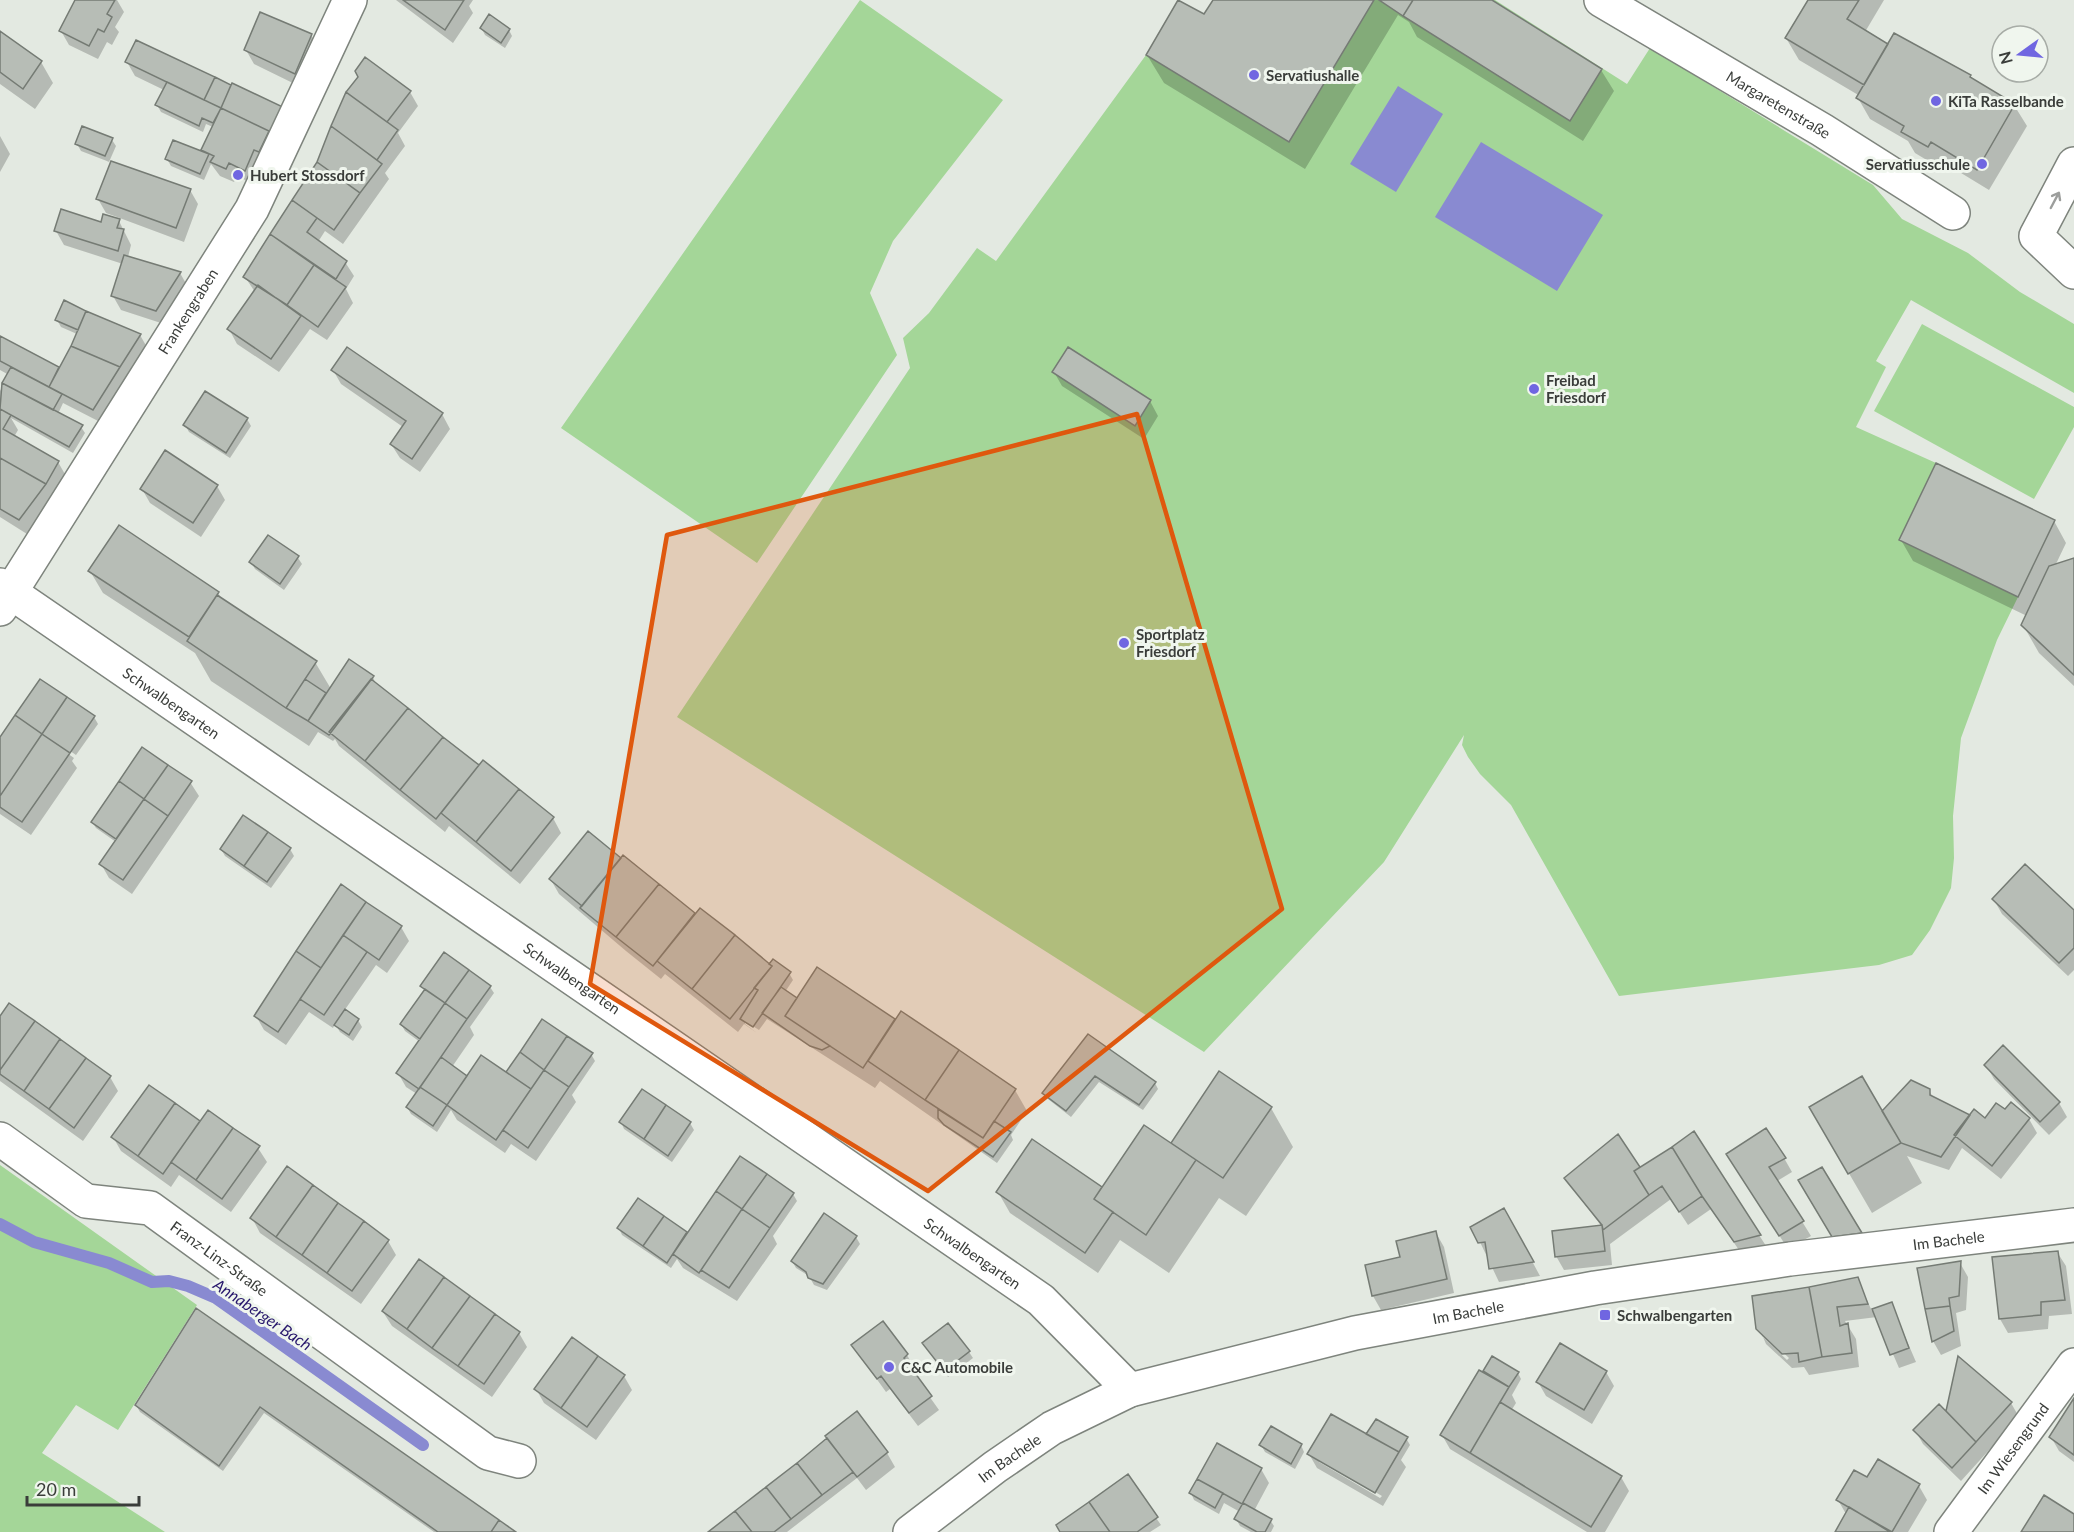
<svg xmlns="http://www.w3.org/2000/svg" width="2074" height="1532" font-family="Lato,sans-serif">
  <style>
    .green { fill: #a4d698 }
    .water { fill: #898ad1 }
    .shadow { fill: #0003; fill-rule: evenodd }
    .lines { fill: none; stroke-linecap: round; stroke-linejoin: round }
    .stream { stroke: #898ad1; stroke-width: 12 }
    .building { fill: #b7bdb6; stroke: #757b74; stroke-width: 1.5 }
    .minor-casing { stroke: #7e847d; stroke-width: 36 }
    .minor { stroke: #fff; stroke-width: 33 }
    .oneway { stroke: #9c9e9c }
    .marked { fill: #df580e; fill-opacity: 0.2; stroke: #df580e; stroke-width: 4.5; stroke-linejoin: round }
    .poi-dot { fill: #7066e1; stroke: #f0f6ee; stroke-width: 2 }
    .labels { text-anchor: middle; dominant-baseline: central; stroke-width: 6; stroke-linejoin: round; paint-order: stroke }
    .poi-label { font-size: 15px; font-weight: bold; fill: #3a3d3a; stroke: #f0f6ee; text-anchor: start }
    .street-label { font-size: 15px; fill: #3a3d3a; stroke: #f0f6ee }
    .water-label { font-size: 16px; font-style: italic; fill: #28186c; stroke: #f0f6ee }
  </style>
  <rect width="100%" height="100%" fill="#e3e9e1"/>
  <path class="green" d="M860,0l143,100 -110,141 -23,52 27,62 -140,208 -196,-135z
    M1374,0h121l132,84 23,-36 223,137 29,34 66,34 52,39 54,32v69l-163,-93 -35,61 10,6 -30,60 80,36 -37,77 119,57 -21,43 -36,98 -8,78 1,42 -3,30 -21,42 -18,25 -33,10 -260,31 -108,-191 -31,-31 -12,-17 -6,-12 2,-10 -80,127 -180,190 -527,-335 233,-349 -7,-30 26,-25 48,-65 19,13 150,-206 143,87z
    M1922,324l152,83v20l-40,72 -160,-88z
    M0,1165l197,140 -79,125 -42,-25 -34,48 123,79h-165z"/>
  <path class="water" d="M1398,86l45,28 -47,78 -46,-28z
    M1481,142l122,73 -46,76 -122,-74z"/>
  <path class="shadow" d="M77,0h40l7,12 -9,15 4,5 -7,13 -5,-3 -9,17 -29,-14 -8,-14z
    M396,0h77l-4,6 4,7 -20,30z
    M1214,0h275l112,70 13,21 -31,50 -166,-104 -8,-15 -11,-7 -93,154 -141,-86 -17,-28 57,-39z
    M1810,0h74l-19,32 24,14 81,30 3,5 41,24 13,21 -38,64 -46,-28 -3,6 -25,-15 -7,-12 -38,-22 -12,-21 2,-2 -61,-36 -13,-22z
    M482,29l27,1 3,6 -7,12 -20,-13z
    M0,33l41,29 12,21 -18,26 -35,-25z
    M311,35l8,14 -16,39 -49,-24 -8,-14z
    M127,62l103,24 54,23 -31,75 -16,-8 -3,6 -14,-6 -9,-12 -7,16 -33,-14 -4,-7 39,-4 -3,-5 10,-23 -7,-3 -3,8 -42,-20 -4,-7 7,-15 -29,-14z
    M410,92l8,14 -20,27 7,13 -20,27 4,6 -46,65 -18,-13 -7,11 27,20 9,14 -8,13 7,14 -26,37 -17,-11 -31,43 -42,-28 -8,-15 26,-37 -10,-15 73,-115 29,-69z
    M0,136l10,18 -10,18z
    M112,140l4,6 -7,16 81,28 8,14 -14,38 -67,-25 14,28 -3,12 52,16 8,14 -24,37 -43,-14 -8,-14 10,-32 -59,-19 -8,-14 60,-11 1,-3 -11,-4 -8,-14 14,-36 -31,-12 -4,-7z
    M88,313l52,22 8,14 -46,74 -39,-20 -5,11 23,13 4,6 -12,20 -62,-35 7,12 -4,7 44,25 8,14 -39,58 -27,-17v-126l9,-16 -9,-5v-32l60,31 17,-35 -16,-7 -4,-7z
    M347,349l95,65 8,15 -30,43 -20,-14 -9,-14 12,-17 -62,-43 -8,-14z
    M1069,349l81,52 8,15 -14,23 -82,-53 -8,-14z
    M247,419l4,7 -21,32 -41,-26 -4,-7z
    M217,486l8,14 -24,37 -51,-34 -8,-14z
    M2054,521l12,22 -11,23 19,-6v126l-35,-33 -16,-28 4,-9 -114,-55 -12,-21z
    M298,558l4,6 -18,26 -29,-21 -4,-7z
    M90,571l128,22 5,8 92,61 16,27 42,-12 3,8 103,82 4,-5 70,56 8,15 -41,51 -71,-58 -4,6 -106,-86 -4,-7 -2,2 -15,-9 -9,14 -98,-65 -16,-28 -92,-60z
    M40,681l54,36 4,7 -22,31 -56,-38v3l54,38 -2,3 5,7 -46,67 -31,-21v-74z
    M142,749l48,33 9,14 -67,98 -23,-16 -8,-14 15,-22 -20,-14 -4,-6z
    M221,849h69l4,7 -23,32 -46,-32z
    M623,857l73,58 78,55 15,3 4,7 -8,12 12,8 20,-31 79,53 119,68 12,21 -16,24 2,5 -16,23 -117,-82 -5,7 -108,-69 -8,11 -14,-9v3l12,9 -13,-9 -6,8 -73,-58 -4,5 -35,-28 -67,-57 -8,-14 70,-20z
    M341,886l60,41 8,14 -22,32 -11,-8 -32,46 14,9 4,7 -9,14 -13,-9 -5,-8 -2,4 -24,-16 -23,33 -22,-15 -8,-14z
    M1994,900l80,12v58l-6,6 -66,-62z
    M422,986l68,1 4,6 -24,34 4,8 -22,32 14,10 45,1 -3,-6 83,-18 4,7 -23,34 4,7 -40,59 -25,-17 -6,9 -48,-33 -6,-10 -14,22 -26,-18 -4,-7 10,-13 -11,-7 -8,-14 22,-31 -15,-11 -4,-7 24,-33zM511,1074l27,19 -2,2 -25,-17z
    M0,1019l110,58 8,14 -35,50 -83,-60z
    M1088,1036l67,47 3,6 -15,21 -44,-28 -28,35 -23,-18 -4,-6z
    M1986,1065l73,38 8,14 -18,18 -55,-56z
    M1220,1073l51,35 22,39 -47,69 -27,-18 -50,75 -49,-33 -22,33 -88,-60 -12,-21 34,-51 70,48 69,-44z
    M149,1087l51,36 58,25 9,14 -36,50 -52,-37 -8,12 -50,-36 -8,-14z
    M1929,1090l4,8 37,18 15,4 20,-9 24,8 8,14 -36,46 -39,-31 -13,22 -42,-14 15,27 -50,30 -61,-105 71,6z
    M621,1122l69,1 4,7 -22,32 -48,-33z
    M1694,1134l74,115 -25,7 -32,-47 -23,16 -17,-26 -61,45 2,21 -48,5 -8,-14 46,-29 -37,-49 52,-42 23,33z
    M741,1158l52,36 4,7 -24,35 4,8 -40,57 -54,-33 -6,-9 -6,9 -49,-33 -3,-7 19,-28 50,36z
    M1784,1158l8,14 -15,9 34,55 -23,13 -52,-80z
    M252,1218l136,23 8,14 -35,49 -101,-71z
    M1512,1224l28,52 -41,6 -19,-40z
    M1436,1233l8,14 10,46 -73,17 -8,-14 28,-38z
    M856,1237l4,7 -33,46 -13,-5 -5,-9 -13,-8 -4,-7z
    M2057,1252l9,14 6,48 -23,2 -1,13 -40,4 -8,-14 -7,-61z
    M419,1261l100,72 8,14 -35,50 -100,-71 -9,-14z
    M1960,1263l8,14 -2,33 -10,3 5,33 -20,9 -8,-14z
    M1857,1279l15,32 19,-7 25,58 -17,6 -22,-51 -32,4 11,18 3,28 -50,8 -5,-8 -12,1 -26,-24 -3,-7 24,23 2,-2 -26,-25v4l-5,-8z
    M197,1310l317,222h-80l-170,-119 -41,58 -83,-59 -4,-7z
    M883,1323l24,32 8,14 -3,3 27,38 -21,16 -28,-37 -4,3 -33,-46z
    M928,1350l41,2 4,6 -25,19z
    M1959,1359l52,44 8,14 -58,64 -38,-37 -8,-14 32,-16z
    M1485,1371l33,2 3,6 -9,16 4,8 -5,8 110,66 8,14 -24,41h-18l-137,-83 -8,-14 46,-59z
    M1606,1372l8,14 -22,38 -46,-28 -8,-14z
    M624,1376l8,14 -36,50 -52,-37 -8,-14z
    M2074,1402v60l-15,-11 -8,-14z
    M1371,1438h35l4,7 -9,15 5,7 -23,39 -66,-38 -8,-14zM1319,1459l63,37 -2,2 -61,-36z
    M829,1439l58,14 8,14 -29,23 -9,-12 -70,54h-76z
    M1261,1445h40l3,7 -9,17 -30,-17z
    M1261,1469l8,14 -15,28 16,9 4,6 -3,6h-20l-11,-6 -4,-7 4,-7 -16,-9 -5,11 -25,-14 -3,-7z
    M1127,1476l34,49 -11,7h-89z
    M1868,1479l51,7 8,14 -19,32h-72l10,-18 -8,-14z"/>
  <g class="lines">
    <path class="stream" d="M0,1224l34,18 75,21 43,19 17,-1 19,5 28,12 207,147"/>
  </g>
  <path class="building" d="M75,0h40l-8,14 5,3 -8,15 -6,-3 -9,17 -30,-15z
    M403,0h61l-19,30z
    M1178,0l26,14 9,-14h161l-85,142 -143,-87z
    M1379,0h34l-10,16z
    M1413,0h79l110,69 -32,52 -167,-105z
    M1808,0h51l-12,19 41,25 -24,41 -79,-47z
    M260,12l52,22 -17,40 -51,-24z
    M489,14l21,15 -9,14 -21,-15z
    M0,31l42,30 -19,28 -23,-17z
    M1894,33l77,42 -1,2 45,27 -38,66 -46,-28 -3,5 -27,-15 3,-6 -48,-28z
    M136,40l79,37 -11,23 -79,-38z
    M365,57l46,34 -24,31 -41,-30 12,-15 -3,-6z
    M215,77l16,8 -10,23 -17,-8z
    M167,82l54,26 -8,15 -11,-5 -3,8 -44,-21z
    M232,83l53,25 -12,25 -52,-25z
    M346,92l52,38 -21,30 -46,-34z
    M221,108l48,23 -10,21 -5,-2 -9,21 -16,-8 -3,6 -16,-7 4,-6 -13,-6z
    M82,126l31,12 -8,18 -30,-12z
    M331,126l51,38 -22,29 -43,-31z
    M173,140l36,14 -9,20 -35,-15z
    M111,161l80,28 -15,39 -80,-29z
    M317,162l43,31 -26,37 -42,-30z
    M292,200l25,18 -10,14 40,29 -11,18 -66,-45z
    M61,209l40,13 2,-8 17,5 -3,9 7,1 -6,22 -64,-20z
    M270,234l44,31 -27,40 -44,-28z
    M124,255l57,17 -25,39 -45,-15z
    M314,265l32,22 -28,40 -31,-22z
    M258,285l43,31 -30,43 -44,-30z
    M64,300l22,11 -8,19 -23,-10z
    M86,311l55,23 -21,33 -49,-21z
    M0,336l59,31 -10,20 -49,-26z
    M71,346l49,21 -27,43 -44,-23z
    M347,347l96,66 -31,46 -22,-15 16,-23 -75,-51z
    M1068,347l83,53 -16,26 -83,-54z
    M11,367l51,27 -9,16 -51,-27z
    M2,383l81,42 -14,22 -69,-38z
    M205,391l43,27 -22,35 -43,-28z
    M0,409l11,6 -8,14 56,32 -13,23 -46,-26z
    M165,450l53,35 -25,38 -53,-34z
    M0,458l46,26 -27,36 -19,-11z
    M1936,463l119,57 -37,77 -119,-57z
    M119,525l100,67 -30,45 -101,-66z
    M268,535l31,21 -19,28 -31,-22z
    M2074,558v117l-53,-50 28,-59z
    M217,595l100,66 -31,47 -99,-67z
    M349,659l25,17 -45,59 -21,-14z
    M40,679l27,18 -25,37 -27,-19z
    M305,679l21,14 -18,28 -22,-13z
    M371,679l37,29 -43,53 -36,-29z
    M67,697l28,19 -25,37 -28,-19z
    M408,708l35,29 -43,53 -35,-29z
    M15,715l27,19 -42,62v-59z
    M42,734l28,19 -48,69 -22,-15v-11z
    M443,737l36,28 -43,54 -36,-29z
    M142,747l26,18 -24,34 -25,-18z
    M483,760l36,29 -43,53 -35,-29z
    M168,765l24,16 -24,35 -24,-17z
    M119,781l25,18 -28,40 -25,-17z
    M519,789l35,28 -43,54 -35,-29z
    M144,799l24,17 -45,64 -24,-16z
    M243,815l25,17 -24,34 -24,-17z
    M588,831l33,27 -39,48 -33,-27z
    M268,832l23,16 -24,34 -23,-16z
    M623,855l36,29 -43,53 -36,-29z
    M2025,864l49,46v38l-15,15 -67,-64z
    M341,884l25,18 -45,66 -25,-17z
    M659,884l36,29 -42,53 -37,-29z
    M366,902l36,24 -23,34 -36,-25z
    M700,908l35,27 -43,54 -35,-28z
    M343,935l24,17 -43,63 -24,-16z
    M735,935l37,31 -42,53 -38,-30z
    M296,951l25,17 -43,64 -24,-16z
    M444,952l25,18 -24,33 -25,-17z
    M773,959l18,13 -38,55 -13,-8 18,-29 -4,-2 18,-22 -3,-2z
    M817,967l78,52 -32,49 -78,-52z
    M469,970l22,16 -24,33 -22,-16z
    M781,987l16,11 -12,18 45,30 -8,4 -12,-4 -48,-33z
    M425,989l20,14 -25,36 -20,-15z
    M9,1003l26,18 -35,49v-54z
    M445,1003l22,16 -48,70 -23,-16z
    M345,1009l14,10 -10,16 -15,-10z
    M901,1011l58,39 -34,50 -57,-39z
    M542,1019l25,17 -23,34 -24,-18z
    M35,1021l25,18 -36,52 -24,-17v-4z
    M1088,1034l68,48 -17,23 -44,-29 -29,35 -24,-18z
    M567,1036l26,17 -24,34 -25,-17z
    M60,1039l26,19 -37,51 -25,-18z
    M2003,1045l57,57 -20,20 -56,-57z
    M959,1050l57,39 -33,49 -58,-38z
    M520,1052l24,18 -13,19 -25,-17z
    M481,1055l50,34 -35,51 -49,-35z
    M441,1057l26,19 -20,29 -27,-18z
    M86,1058l25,18 -37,52 -25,-19z
    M544,1070l25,17 -41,61 -25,-18z
    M1219,1071l53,36 -49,71 -52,-35z
    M1862,1076l39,67 -53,31 -39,-67z
    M1911,1080l19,9v6l40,20 -29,42 -40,-14 -19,-32z
    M149,1085l26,18 -37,53 -27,-19z
    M420,1087l27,18 -14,21 -27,-19z
    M642,1089l24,16 -22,34 -25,-17z
    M2011,1102l19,16 -38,48 -38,-31 20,-26 11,9 11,-15 9,6z
    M175,1103l25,18 -37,53 -25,-18z
    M666,1105l25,17 -23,34 -24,-17z
    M938,1109l45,29 11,-17 17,11 -18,25 -49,-32 -6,-7z
    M208,1110l25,18 -37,52 -25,-18z
    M1144,1125l52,35 -50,75 -52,-36z
    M233,1128l27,18 -38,53 -26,-19z
    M1766,1128l20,30 -17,9 35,54 -25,15 -53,-82z
    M1694,1131l67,104 -27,7 -32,-46 -30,-49z
    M1618,1134l22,33 -6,4 15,24 -46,35 -1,-5 -38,-47z
    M1032,1139l70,48 -8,12 19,13 -28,41 -89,-61z
    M1672,1147l30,49 -23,16 -17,-26 -13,9 -15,-24z
    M740,1156l27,18 -25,35 -26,-18z
    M287,1166l26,19 -37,52 -26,-19z
    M1822,1167l40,66 -30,4 -34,-57z
    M767,1174l27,19 -24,35 -28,-19z
    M313,1185l25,18 -36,52 -26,-18z
    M716,1191l26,18 -43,64 -26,-19z
    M638,1198l26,18 -21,30 -26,-18z
    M338,1203l26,18 -37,52 -25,-18z
    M1504,1208l30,54 -45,7 -4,-27 -7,1 -8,-16z
    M742,1209l28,19 -41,60 -28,-18z
    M824,1213l33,23 -34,48 -15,-6 -2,-6 -15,-11z
    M664,1216l23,16 -20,31 -24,-17z
    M364,1221l25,19 -37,51 -25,-18z
    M1602,1225l3,26 -50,6 -3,-26z
    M1436,1231l11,48 -75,17 -7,-31 35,-8 -4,-16z
    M2058,1251l7,49 -24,2v13l-42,4 -7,-62z
    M419,1259l25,18 -37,52 -25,-18z
    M1961,1261l-2,35 -10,2 1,8 -25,3 -8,-41z
    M444,1277l26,19 -38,52 -25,-19z
    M1858,1277l10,27 -31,3 3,19 8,-3 4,30 -30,4 -13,-70z
    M1809,1287l13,70 -23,5 -1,-9 -16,1 -26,-25 -4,-33z
    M470,1296l25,18 -37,52 -26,-18z
    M1892,1302l17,46 -19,7 -18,-46z
    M1950,1306l4,25 -22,11 -7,-33z
    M196,1308l303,212 -8,12h-53l-178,-125 -41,59 -84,-61z
    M495,1314l25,18 -36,52 -26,-18z
    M883,1321l25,33 -4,4 28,38 -23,17 -28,-37 -4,3 -26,-34z
    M948,1323l22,28 -26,20 -22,-28z
    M572,1337l26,19 -37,52 -27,-19z
    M1560,1343l47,28 -23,39 -48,-28z
    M598,1356l27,19 -38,52 -26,-19z
    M1492,1356l27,16 -10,15 -26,-16z
    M1958,1356l54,46 -36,40 -30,-31z
    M1479,1370l30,17 -39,66 -30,-18z
    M2074,1398v57l-25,-18z
    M1500,1402l122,74 -31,51 -121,-74z
    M1939,1404l37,38 -24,26 -39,-38z
    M857,1411l31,41 -31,25 -32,-41z
    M1331,1414l68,38 -24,41 -68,-39z
    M1376,1419l32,18 -9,15 -33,-18z
    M1271,1426l31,18 -11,20 -32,-19z
    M827,1438l26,34 -31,23 -25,-32z
    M1217,1443l45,25 -20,36 -45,-25z
    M1878,1459l42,25 -28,48 -56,-32 18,-30 13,7z
    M797,1463l25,32 -31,24 -25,-32z
    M1128,1474l30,43 -21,15h-27l-21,-30z
    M1197,1479l26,14 -8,15 -26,-15z
    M766,1487l25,32 -17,13h-22l-17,-21z
    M2044,1495l30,19v18h-53z
    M1089,1502l21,30h-50l-4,-7z
    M1243,1503l29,16 -7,13h-8l-23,-13z
    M1849,1507l41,25h-55z
    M735,1511l17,21h-44z
    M499,1520l17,12h-25z"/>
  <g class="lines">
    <g class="minor-casing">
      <g id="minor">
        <path id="s1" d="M1601,0l221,130 131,83"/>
        <path d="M2074,164l-38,72 38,36"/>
        <path id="s2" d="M0,585l1041,715 89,90"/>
        <path id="s3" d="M0,609l252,-400 98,-209"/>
        <path id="s4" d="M0,1139l86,62 64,7 338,245 31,8"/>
        <path id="s5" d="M910,1532l85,-65 57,-39 78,-38 225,-57 240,-45 195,-29 284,-34"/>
        <path id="s6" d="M1951,1532l123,-167"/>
      </g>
    </g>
    <use href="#minor" class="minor"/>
  </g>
  <defs><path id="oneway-shaft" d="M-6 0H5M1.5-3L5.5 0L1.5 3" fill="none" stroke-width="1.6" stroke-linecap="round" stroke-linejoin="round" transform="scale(1.5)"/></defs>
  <use class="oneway" href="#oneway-shaft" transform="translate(2055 200) rotate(-62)"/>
  <path class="marked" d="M1137,414l145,495 -354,282 -338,-207 77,-449z"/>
  <g class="poi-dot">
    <circle cx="1254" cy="75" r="6"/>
    <circle cx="1936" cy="101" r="6"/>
    <circle cx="1982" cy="164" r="6"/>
    <circle cx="238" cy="175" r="6"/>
    <circle cx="1534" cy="389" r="6"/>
    <circle cx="1124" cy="643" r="6"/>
    <rect x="1599" y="1309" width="12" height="12" rx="3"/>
    <circle cx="889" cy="1367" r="6"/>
  </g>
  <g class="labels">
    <g class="poi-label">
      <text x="1266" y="75">Servatiushalle</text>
      <text x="1948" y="101">KiTa Rasselbande</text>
      <text x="1970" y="164" text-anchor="end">Servatiusschule</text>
      <text x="250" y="175">Hubert Stossdorf</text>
      <text x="1546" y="380">Freibad<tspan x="1546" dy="17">Friesdorf</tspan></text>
      <text x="1136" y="634">Sportplatz<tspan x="1136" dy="17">Friesdorf</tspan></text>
      <text x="1617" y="1315">Schwalbengarten</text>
      <text x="901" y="1367">C&amp;C Automobile</text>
    </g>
    <g class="street-label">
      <text stroke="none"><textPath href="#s1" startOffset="206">Margaretenstraße</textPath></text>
      <text stroke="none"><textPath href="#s3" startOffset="352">Frankengraben</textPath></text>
      <text stroke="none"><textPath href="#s2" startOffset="208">Schwalbengarten</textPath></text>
      <text stroke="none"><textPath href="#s2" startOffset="694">Schwalbengarten</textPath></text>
      <text stroke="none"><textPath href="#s5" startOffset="1096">Im Bachele</textPath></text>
      <text stroke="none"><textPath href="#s2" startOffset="1180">Schwalbengarten</textPath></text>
      <text stroke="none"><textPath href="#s4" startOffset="256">Franz-Linz-Straße</textPath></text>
      <text stroke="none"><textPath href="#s5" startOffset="610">Im Bachele</textPath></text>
      <text stroke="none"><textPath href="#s6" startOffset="104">Im Wiesengrund</textPath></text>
      <text stroke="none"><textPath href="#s5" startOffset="124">Im Bachele</textPath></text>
    </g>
    <g class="water-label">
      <text transform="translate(263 1314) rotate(34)">Annaberger Bach</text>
    </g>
  </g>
  <g transform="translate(2020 54) rotate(255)"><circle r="28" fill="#f0f6ee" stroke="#a7aca6" stroke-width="1.5"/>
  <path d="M0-4.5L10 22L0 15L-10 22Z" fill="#7066e1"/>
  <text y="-9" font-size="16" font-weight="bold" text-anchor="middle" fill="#3a3d3a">N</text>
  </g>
  <path d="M27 1496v9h112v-9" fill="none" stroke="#3a3d3a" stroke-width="3"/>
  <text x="36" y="1496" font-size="18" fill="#3a3d3a" stroke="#f0f6ee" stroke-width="4.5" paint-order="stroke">20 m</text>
</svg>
